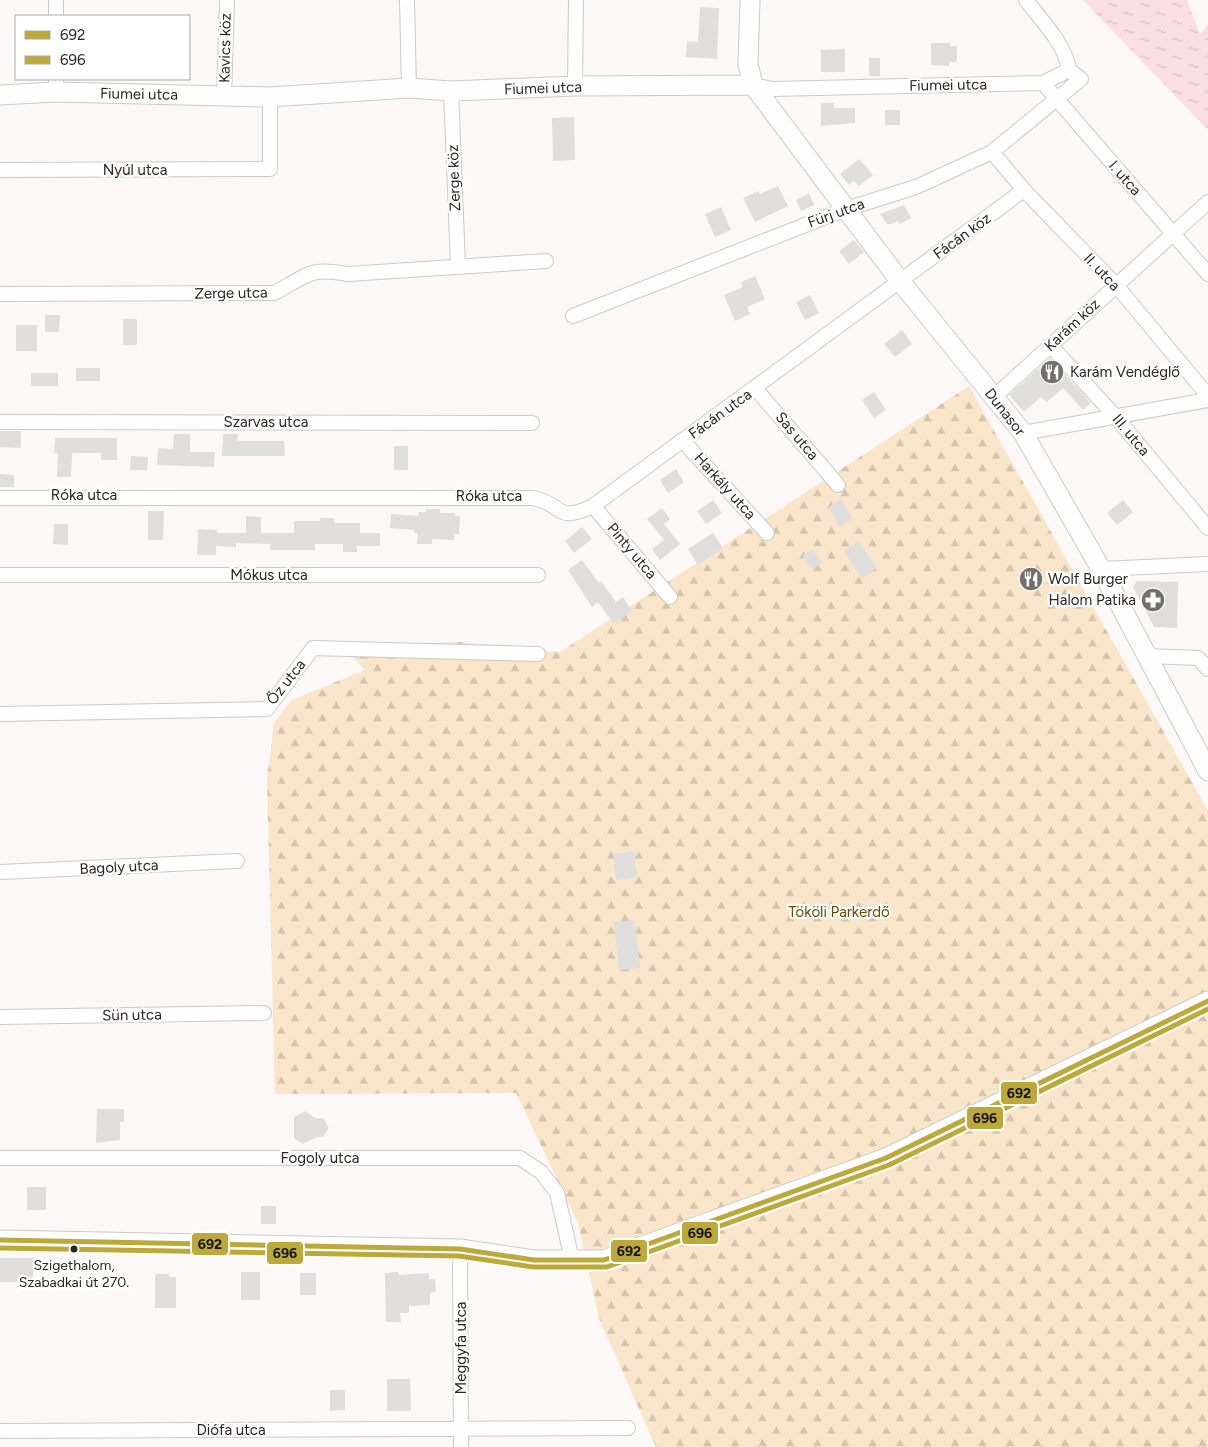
<svg xmlns="http://www.w3.org/2000/svg" width="1208" height="1447" font-family="Figtree,sans-serif">
  <style>
    .forest { fill: url(#forest-firs) }
    .water { fill: url(#water-ripples) }
    .building { fill: #e0dedc }
    .lines { fill: none; stroke-linecap: round; stroke-linejoin: round }
    .street-casing { stroke: #cdc9c8; stroke-width: 16 }
    .secondary-casing { stroke: #cdc9c8; stroke-width: 21 }
    .street { stroke: #fffefe; stroke-width: 14 }
    .secondary { stroke: #fffefe; stroke-width: 19 }
    .bus-1-casing { stroke: #fff; stroke-width: 9 }
    .bus-2-casing { stroke: #fff; stroke-width: 9 }
    .bus-1 { stroke: #bca93a; stroke-width: 5 }
    .bus-2 { stroke: #bca93a; stroke-width: 5 }
    .bus-dot { fill: #292524; stroke: #fff; stroke-width: 2 }
    .labels { text-anchor: middle; dominant-baseline: central; stroke-width: 4.5; stroke-linejoin: round; paint-order: stroke }
    .bus-label { font-size: 14px; fill: #292524; stroke: #fff }
    .street-label { font-size: 15px; fill: #292524; stroke: #fff }
    .poi-label { font-size: 15px; fill: #292524; stroke: #fff; text-anchor: start }
    .park-label { font-size: 15px; fill: #6b4a05; stroke: #fff }
    .line-badge { stroke: #fff; stroke-width: 2 }
    .pale-badge-label { font-size: 14px; text-anchor: middle; font-weight: bold; fill: #111 }
  </style>
  <defs>
    <pattern id="forest-firs" width="22" height="20" patternUnits="userSpaceOnUse" patternTransform="scale(1.25)"><rect width="22" height="20" fill="#f9e5c9"/><path d="M5 1l3.5 6h-7zM16 11l3.5 6h-7z" fill="#d5c4ac"/></pattern>
    <pattern id="water-ripples" width="26" height="14" patternUnits="userSpaceOnUse" patternTransform="scale(1.25)"><rect width="26" height="14" fill="#fbdee3"/><path d="M2 4q2-2 4 0t4 0M15 11q2-2 4 0t4 0" fill="none" stroke="#d7bec3"/></pattern>
  </defs>
  <rect width="100%" height="100%" fill="#fcf8f7"/>
  <path class="forest" d="M969,386l239,425v636h-552l-57,-129 -21,-95 -62,-130 -241,1 -8,-316 7,-55 18,-23 73,-30 -21,-23 115,-5 101,10z"/>
  <path class="water" d="M1083,0h104l13,35 8,-11v106z"/>
  <path class="building" d="M700,7l19,1 -2,51 -31,-2 1,-16 11,1z
    M931,43h19v3h7v16h-7l-1,4 -18,-1z
    M845,49v23h-24v-22z
    M869,58h11v18h-11z
    M821,103h13v5h21v15l-34,3z
    M885,110h15v15h-15z
    M574,117l1,43 -22,1 -1,-43z
    M859,159l14,16 -14,11 -5,-5 -5,4 -9,-11z
    M778,186l10,20 -33,16 -12,-24 15,-7 2,3z
    M809,193l5,12 -13,6 -5,-11z
    M904,205l7,13 -11,6 -2,-3 -10,4 -8,-11z
    M721,207l10,23 -16,7 -10,-23z
    M854,240l10,12 -15,12 -10,-13z
    M755,276l10,23 -18,8 3,7 -15,7 -11,-26 19,-8 -2,-5z
    M810,295l9,18 -14,7 -9,-18z
    M45,315h15l-1,17h-14z
    M123,319h14v26h-14z
    M16,325h21v26h-21z
    M902,330l10,14 -17,13 -11,-13z
    M1050,358l41,45 -8,7 -20,-22 -16,14 -6,-5 -17,15 -15,-17z
    M76,368h24v13h-24z
    M31,373h27v13h-27z
    M874,392l12,18 -12,8 -12,-18z
    M0,431h21v17l-21,-1z
    M174,434h16v18h25l-1,15 -57,-2 1,-17 15,1z
    M223,434h15l-1,7h47l1,15h-63z
    M55,438h62v22h-16v-7h-27l-2,1 -1,23h-14l1,-24h-4z
    M394,446h14v24h-14z
    M131,456l17,1 -1,13h-17z
    M676,469l8,13 -16,11 -8,-13z
    M0,474l14,1v12h-14z
    M841,499l12,19 -13,9 -12,-19z
    M713,500l9,13 -16,11 -9,-13z
    M1123,500l10,12 -16,13 -10,-12z
    M662,508l8,11 -6,5 16,20 -20,16 -8,-11 12,-9 -17,-21z
    M426,509h14v4h15v3h5l-1,18h-5v6l-22,-1v5h-15l1,-11h-4v-3l-24,-2 1,-14 27,2 1,-4h7z
    M148,511h16l-1,29h-15z
    M246,516l15,1v16h33v-12h26v-3h14v5h26v10h20v13h-23v6h-14v-8h-28v6h-45v-6l-34,-1v4l-20,-1v9h-19l1,-26 19,1v3h29z
    M54,524h14v21l-15,-1z
    M582,527l10,12 -18,14 -9,-12z
    M713,533l10,15 -25,17 -10,-16z
    M859,541l18,27 -15,11 -18,-28z
    M812,549l10,14 -10,7 -10,-14z
    M582,560l17,23 2,-2 15,21 7,-5 9,14 -18,13 -16,-22 -6,5 -24,-37z
    M1137,581l41,1 -1,46 -23,-1 -21,-40z
    M634,851l3,26 -21,3 -3,-26z
    M635,920l5,48 -21,2 -5,-48z
    M97,1109h27v13h-4v18l-24,3z
    M305,1111l12,8 6,-1 6,10 -6,9h-6l-14,7 -9,-6v-21z
    M27,1187h19v23h-19z
    M261,1206h15v18h-15z
    M0,1258h33v24h-33z
    M241,1272h19v28h-19z
    M398,1272l1,3 30,-2v6h6l1,13 -6,1v12l-21,1v7h-9l1,9h-15l-1,-49z
    M300,1273h16v22h-16z
    M155,1274h14v3h7v31h-21z
    M387,1379h23l1,32h-24z
    M330,1390h15v20l-15,1z"/>
  <g class="lines">
    <g class="street-casing">
      <path id="street" d="M56,0v16
        M407,0l2,88
        M1026,0c15,20 40,45 43,70
        M56,79v13
        M1043,83l165,191
        M575,86l1,-86
        M451,91l7,174
        M224,96l3,-96
        M992,152l32,38 92,95 92,111
        M0,170l270,-1v-72
        M0,294l274,-1c11,-5 20,-12 31,-17 13,-7 29,-4 43,-2l198,-13
        M573,316l273,-107 70,-22 76,-35 89,-73 -12,-9 -26,13 -271,6 -19,-4
        M1050,345l65,71 93,112
        M755,388l83,97
        M994,397l214,-195
        M0,422l532,1
        M1023,433l185,-33
        M682,440l85,93
        M0,498h533c32,6 21,26 60,8l431,-316
        M593,506l77,91
        M1101,569l107,-5
        M0,575h538
        M1148,656l50,2 10,11
        M0,714l267,-5 46,-61 225,6
        M0,872l237,-11
        M0,1017l264,-4
        M0,1158h520l21,14 16,21 15,67
        M460,1249l1,198
        M0,1431l628,-3"/>
    </g>
    <g class="secondary-casing">
      <path id="secondary" d="M750,0l-2,64 5,21 147,196 123,152 78,136 107,202
        M0,95l56,-3 214,5 139,-9 42,3 124,-5 178,-1
        M0,1240l460,9 74,11h70l282,-102 322,-157"/>
    </g>
    <use href="#street" class="street"/>
    <use href="#secondary" class="secondary"/>
    <g class="bus-1-casing">
      <path id="bus-1" d="M0,1240l460,9 74,11h70l282,-102 322,-157"/>
    </g>
    <g class="bus-2-casing">
      <path id="bus-2" d="M0,1248l459,8 74,11h74l282,-102 319,-156"/>
    </g>
    <use href="#bus-1" class="bus-1"/>
    <use href="#bus-2" class="bus-2"/>
  </g>
  <defs>
    <g id="restaurant-disc" transform="scale(1.25)"><circle r="9.5" fill="#736f6e" stroke="#fff"/><path d="M-5-6h1v4h1v-4h1v4h1v-4h1v5L-1.5 .5V6h-2V.5L-5-1ZM5-6V6H3V1.5H1.5Q1.5-4 5-6Z" fill="#fff"/></g>
    <g id="pharmacy-disc" transform="scale(1.25)"><circle r="9.5" fill="#736f6e" stroke="#fff"/><path d="M-2-6h4v4h4v4h-4v4h-4v-4h-4v-4h4Z" fill="#fff"/></g>
  </defs>
  <g fill-rule="evenodd">
    <use href="#restaurant-disc" x="1052" y="372"/>
    <use href="#restaurant-disc" x="1031" y="579"/>
    <use href="#pharmacy-disc" x="1153" y="600"/>
  </g>
  <circle class="bus-dot" cx="74" cy="1249" r="4.5"/>
  <g class="labels">
    <g class="bus-label">
      <text x="74" y="1265">Szigethalom,<tspan x="74" dy="17">Szabadkai út 270.</tspan></text>
    </g>
    <g class="street-label">
      <text transform="translate(225 48) rotate(-89)">Kavics köz</text>
      <text transform="translate(948 85) rotate(-1)">Fiumei utca</text>
      <text transform="translate(543 88) rotate(-2)">Fiumei utca</text>
      <text transform="translate(139 94) rotate(1)">Fiumei utca</text>
      <text x="135" y="170">Nyúl utca</text>
      <text transform="translate(454 178) rotate(-92)">Zerge köz</text>
      <text transform="translate(1125 178) rotate(49)">I. utca</text>
      <text transform="translate(836 213) rotate(-20)">Fürj utca</text>
      <text transform="translate(962 236) rotate(-36)">Fácán köz</text>
      <text transform="translate(1102 272) rotate(47)">II. utca</text>
      <text transform="translate(231 293) rotate(-1)">Zerge utca</text>
      <text transform="translate(1072 325) rotate(-43)">Karám köz</text>
      <text transform="translate(1005 412) rotate(52)">Dunasor</text>
      <text transform="translate(720 414) rotate(-36)">Fácán utca</text>
      <text x="266" y="422">Szarvas utca</text>
      <text transform="translate(1131 435) rotate(50)">III. utca</text>
      <text transform="translate(797 436) rotate(50)">Sas utca</text>
      <text transform="translate(725 486) rotate(48)">Harkály utca</text>
      <text x="84" y="495">Róka utca</text>
      <text x="489" y="496">Róka utca</text>
      <text transform="translate(632 551) rotate(50)">Pinty utca</text>
      <text x="269" y="575">Mókus utca</text>
      <text transform="translate(286 682) rotate(-52)">Őz utca</text>
      <text transform="translate(119 867) rotate(-3)">Bagoly utca</text>
      <text transform="translate(132 1015) rotate(-1)">Sün utca</text>
      <text x="320" y="1158">Fogoly utca</text>
      <text transform="translate(461 1348) rotate(-90)">Meggyfa utca</text>
      <text x="231" y="1430">Diófa utca</text>
    </g>
    <g class="poi-label">
      <text x="1070" y="372">Karám Vendéglő</text>
      <text x="1048" y="579">Wolf Burger</text>
      <text x="1136" y="600" text-anchor="end">Halom Patika</text>
    </g>
    <g class="park-label">
      <text x="839" y="912">Tököli Parkerdő</text>
    </g>
  </g>
  <g class="line-badge">
    <rect x="1000" y="1081" width="38" height="24" rx="5" fill="#bca93a"/>
    <rect x="966" y="1106" width="38" height="24" rx="5" fill="#bca93a"/>
    <rect x="681" y="1221" width="38" height="24" rx="5" fill="#bca93a"/>
    <rect x="191" y="1232" width="38" height="24" rx="5" fill="#bca93a"/>
    <rect x="610" y="1239" width="38" height="24" rx="5" fill="#bca93a"/>
    <rect x="266" y="1241" width="38" height="24" rx="5" fill="#bca93a"/>
  </g>
  <g class="pale-badge-label">
    <text x="1019" y="1098">692</text>
    <text x="985" y="1123">696</text>
    <text x="700" y="1238">696</text>
    <text x="210" y="1249">692</text>
    <text x="629" y="1256">692</text>
    <text x="285" y="1258">696</text>
  </g>
  <rect x="15" y="15" width="175" height="65" fill="#ffffff" stroke="#a9a8a7"/>
  <rect x="25" y="31" width="25" height="8" fill="#bca93a" stroke="#a9a8a7"/>
  <text x="60" y="40" font-size="15" fill="#292524">692</text>
  <rect x="25" y="56" width="25" height="8" fill="#bca93a" stroke="#a9a8a7"/>
  <text x="60" y="65" font-size="15" fill="#292524">696</text>
</svg>
